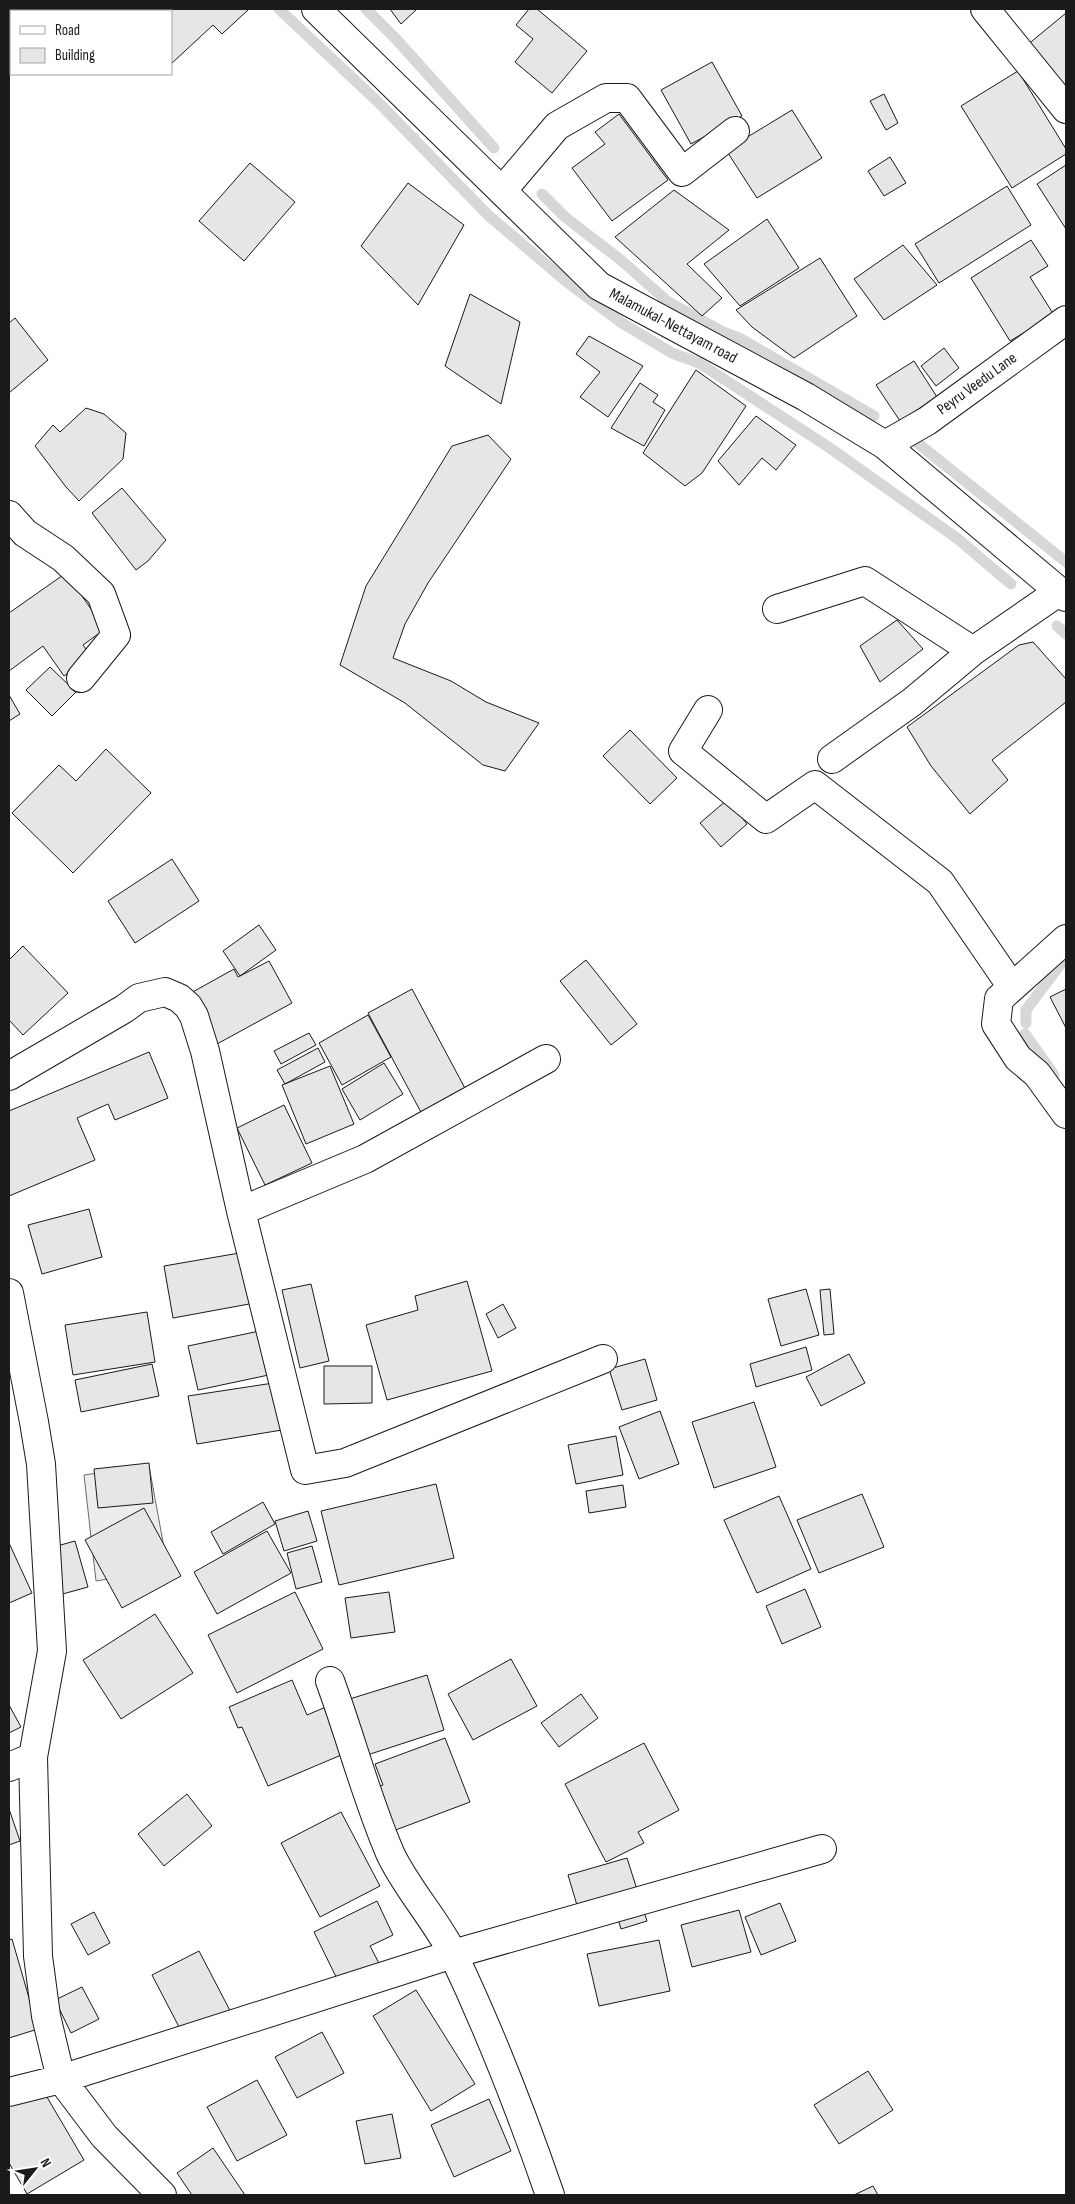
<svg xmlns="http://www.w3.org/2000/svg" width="1075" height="2204" font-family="'Sofia Sans Condensed',sans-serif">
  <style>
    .built { fill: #ededed; stroke: #6a6a6a }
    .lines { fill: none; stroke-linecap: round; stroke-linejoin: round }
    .stream { stroke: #d7d7d7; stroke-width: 11 }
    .building { fill: #e6e6e6; stroke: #1a1a1a }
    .minor-casing { stroke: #1a1a1a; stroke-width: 30 }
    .minor { stroke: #fff; stroke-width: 28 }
    .labels { text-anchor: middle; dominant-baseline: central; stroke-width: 4; stroke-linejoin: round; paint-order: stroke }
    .street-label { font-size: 16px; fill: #1a1a1a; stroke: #fff }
  </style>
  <rect width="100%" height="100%" fill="#fff"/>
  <path class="built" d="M149,1466l19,103 -72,12 -12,-106z"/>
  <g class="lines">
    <path class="stream" d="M279,9l98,92 112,115 78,66 55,41 50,30 27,10 131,85 128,91 53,45
      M366,9l30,30 98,109
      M542,194l23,23 57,44 45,40 56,31 18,7 133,77
      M915,441l151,121
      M1057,626l9,8
      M1026,1023v-13l40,-53
      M1025,1034l29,41"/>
  </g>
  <path class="building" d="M103,9h143l2,1 -26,24 -9,-9 -42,39v-53h-71z
    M390,9h27l-16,15z
    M529,9h8l50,42 -35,42 -37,-31 18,-23 -17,-14z
    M1066,13v80l-40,-47z
    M712,62l30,54 -51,28 -30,-54z
    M1018,71l48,78v5l-54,34 -51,-82z
    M884,94l14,29 -12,7 -16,-29z
    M792,110l30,48 -65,40 -31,-48z
    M619,114l49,66 -56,41 -40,-53 33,-24 -10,-12z
    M890,157l16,26 -22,13 -16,-25z
    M250,163l45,39 -51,59 -45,-40z
    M1066,165v64l-29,-45z
    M408,183l56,42 -46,80 -57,-59z
    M1007,186l24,39 -92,58 -24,-39z
    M674,190l55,40 -42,34 35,34 -20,18 -87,-79z
    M767,219l32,49 -59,38 -36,-42z
    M1031,240l17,26 -18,11 24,38 -44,26 -39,-63z
    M903,245l34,40 -53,35 -30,-41z
    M820,258l37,58 -63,42 -42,-31 -16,-17z
    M470,294l50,28 -19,82 -56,-38z
    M15,318l33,42 -39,33v-70z
    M589,336l54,30 -35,51 -28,-20 20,-25 -24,-18z
    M944,348l15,20 -23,18 -15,-20z
    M914,361l23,36 -37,24 -24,-36z
    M696,370l50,36 -44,67 -17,13 -42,-33z
    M640,383l18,12 -5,7 12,8 -21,36 -33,-18z
    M86,408l18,6 22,19 -3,26 -44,42 -13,-14 -31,-41 18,-21 7,7z
    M756,416l40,29 -20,25 -14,-12 -23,27 -21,-24z
    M488,435l23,24 -83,124 -23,41 -12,34 58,23 35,21 53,21 -34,48 -22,-6 -78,-62 -65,-38 26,-79 86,-140z
    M122,488l44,52 -18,21 -12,9 -44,-57z
    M66,573l39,56 -22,16 8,11 -27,20 -21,-30 -34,25v-58z
    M897,620l26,29 -43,33 -20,-36z
    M1033,642l33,37v23l-74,58 16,20 -38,34 -39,-48 -24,-39 112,-82z
    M50,667l26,25 -24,24 -26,-26z
    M9,695l11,19 -11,7z
    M630,730l47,48 -27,26 -47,-48z
    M106,749l45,44 -78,80 -61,-60 47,-48 17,16z
    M727,800l20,24 -26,23 -21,-24z
    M172,859l27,42 -64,42 -27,-42z
    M259,925l17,25 -36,26 -17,-25z
    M23,946l45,47 -45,42 -14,-15v-60z
    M586,960l51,64 -26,21 -51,-64z
    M269,961l23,42 -75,41 -28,-50 45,-25 4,8z
    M412,989l55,103 -44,24 -55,-103z
    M1066,989v39l-16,-31z
    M368,1015l23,42 -49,28 -23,-42z
    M309,1033l7,12 -35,19 -7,-13z
    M318,1048l7,14 -40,22 -8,-14z
    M149,1052l19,46 -53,22 -7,-16 -31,14 18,42 -86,36v-85z
    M384,1063l19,31 -43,26 -18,-31z
    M330,1066l24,58 -48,20 -24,-59z
    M284,1105l28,58 -47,22 -28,-57z
    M89,1209l13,48 -60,17 -14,-49z
    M251,1251l9,51 -87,16 -9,-52z
    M467,1281l25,90 -105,29 -21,-75 52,-15 -3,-14z
    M311,1284l18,77 -29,7 -18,-78z
    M806,1289l13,46 -38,11 -13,-47z
    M830,1289l4,45 -10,1 -4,-45z
    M503,1304l13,24 -18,10 -12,-24z
    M147,1312l8,50 -82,13 -8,-50z
    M269,1329l9,44 -80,17 -10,-44z
    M806,1347l6,23 -56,17 -6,-23z
    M849,1354l16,29 -44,23 -15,-29z
    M645,1359l12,41 -35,10 -13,-41z
    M152,1364l7,32 -78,16 -6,-32z
    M324,1366h48v37l-48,1z
    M280,1382l8,47 -91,15 -9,-48z
    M754,1402l22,65 -62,21 -22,-66z
    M660,1411l19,53 -40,15 -20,-52z
    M616,1436l7,39 -47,9 -8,-39z
    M149,1463l4,40 -55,5 -4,-39z
    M436,1484l18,74 -115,27 -18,-74z
    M623,1485l3,22 -37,6 -3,-22z
    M862,1494l22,53 -65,26 -22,-53z
    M779,1496l32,73 -54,24 -33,-73z
    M263,1502l12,22 -52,30 -12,-22z
    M144,1508l37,68 -59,32 -37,-68z
    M308,1511l9,30 -33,10 -9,-30z
    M267,1531l24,42 -74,41 -23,-42z
    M75,1541l13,46 -29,8 -13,-46z
    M9,1543l23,50 -23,10z
    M312,1546l10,36 -26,7 -9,-36z
    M805,1589l16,38 -39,17 -16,-38z
    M295,1592l28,57 -86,44 -29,-58z
    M389,1592l6,40 -44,6 -6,-40z
    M155,1614l38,59 -72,46 -38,-59z
    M511,1659l26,47 -64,34 -25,-46z
    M427,1675l17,55 -86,28 -18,-56z
    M292,1680l15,35 26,-11 20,46 -85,36 -26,-59 -4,1 -9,-21z
    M581,1694l17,24 -39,29 -18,-24z
    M9,1705l12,22 -12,6z
    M445,1738l25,64 -85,32 -17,-44 15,-5 -8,-21z
    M644,1743l35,67 -41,22 6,11 -38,19 -41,-78z
    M187,1794l25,32 -48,40 -26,-32z
    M9,1809l11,32 -11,4z
    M341,1812l39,74 -60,31 -39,-74z
    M627,1858l20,63 -26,8 -5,-17 -34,10 -14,-47z
    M377,1901l16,34 -23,11 12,23 -40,20 -28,-57z
    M780,1903l16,38 -35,14 -16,-38z
    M739,1910l12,42 -59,15 -11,-42z
    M94,1912l16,31 -22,12 -17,-31z
    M12,1939l26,90 -29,9v-98z
    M659,1940l11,51 -71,15 -12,-52z
    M199,1951l38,73 -47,24 -38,-73z
    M82,1987l17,32 -28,14 -16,-33z
    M416,1990l59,94 -44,27 -58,-95z
    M322,2032l22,41 -47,25 -22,-41z
    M868,2071l25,39 -54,34 -25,-39z
    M257,2080l30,55 -50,26 -30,-54z
    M41,2087l43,73 -57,34 -18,-31v-57z
    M489,2099l22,52 -57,26 -23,-52z
    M392,2114l9,44 -36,6 -9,-43z
    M213,2148l32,47h-53l-15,-22z
    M873,2186l5,9h-24z"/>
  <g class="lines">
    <g class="minor-casing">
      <path id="minor" d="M316,9l283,277 207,111 79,48 181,152
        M985,9l81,100
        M502,191l55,-65 49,-28h21l55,74 53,-41
        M885,445l42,-24 139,-101
        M9,515l16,18 38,25 38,36 15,41 -35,43
        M777,609l88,-28 108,70 87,-60
        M708,710l-25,41 83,68 49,-34 125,97 72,105
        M832,759l80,-57 61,-51
        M1066,939l-67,60 -3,25 22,34 19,16 29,40
        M9,1076l115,-67 15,-11 26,-6 14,6 9,8 6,10 11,35 36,160 64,259 40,-7 258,-104
        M241,1211l124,-52 181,-100
        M9,1293l25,129 7,42 11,187 -19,106 5,199 8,60 15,63 43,57 58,59
        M330,1681c21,57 36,116 60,172 16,35 47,68 64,103 37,78 68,158 96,239
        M9,1767l24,-10
        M9,2092l52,-13 392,-125 369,-105"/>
    </g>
    <use href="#minor" class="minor"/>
  </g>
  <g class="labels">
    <g class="street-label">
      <text transform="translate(673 326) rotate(28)">Malamukal-Nettayam road</text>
      <text transform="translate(977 384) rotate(-36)">Peyru Veedu Lane</text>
    </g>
  </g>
  <rect width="1075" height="2204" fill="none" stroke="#1a1a1a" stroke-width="20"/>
  <rect x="10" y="10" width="162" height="65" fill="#ffffff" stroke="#a3a3a3"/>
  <rect x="20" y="26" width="25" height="8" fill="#ffffff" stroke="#a3a3a3"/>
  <text x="55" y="35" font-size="15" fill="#1a1a1a">Road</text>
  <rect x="20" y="48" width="25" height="15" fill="#e6e6e6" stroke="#a3a3a3"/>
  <text x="55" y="60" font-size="15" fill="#1a1a1a">Building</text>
  <g transform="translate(35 2169) rotate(60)" stroke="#ffffff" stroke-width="4" paint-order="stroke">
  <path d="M0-4L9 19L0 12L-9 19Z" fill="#1a1a1a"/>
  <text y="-8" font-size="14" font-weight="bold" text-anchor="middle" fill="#1a1a1a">N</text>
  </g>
</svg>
